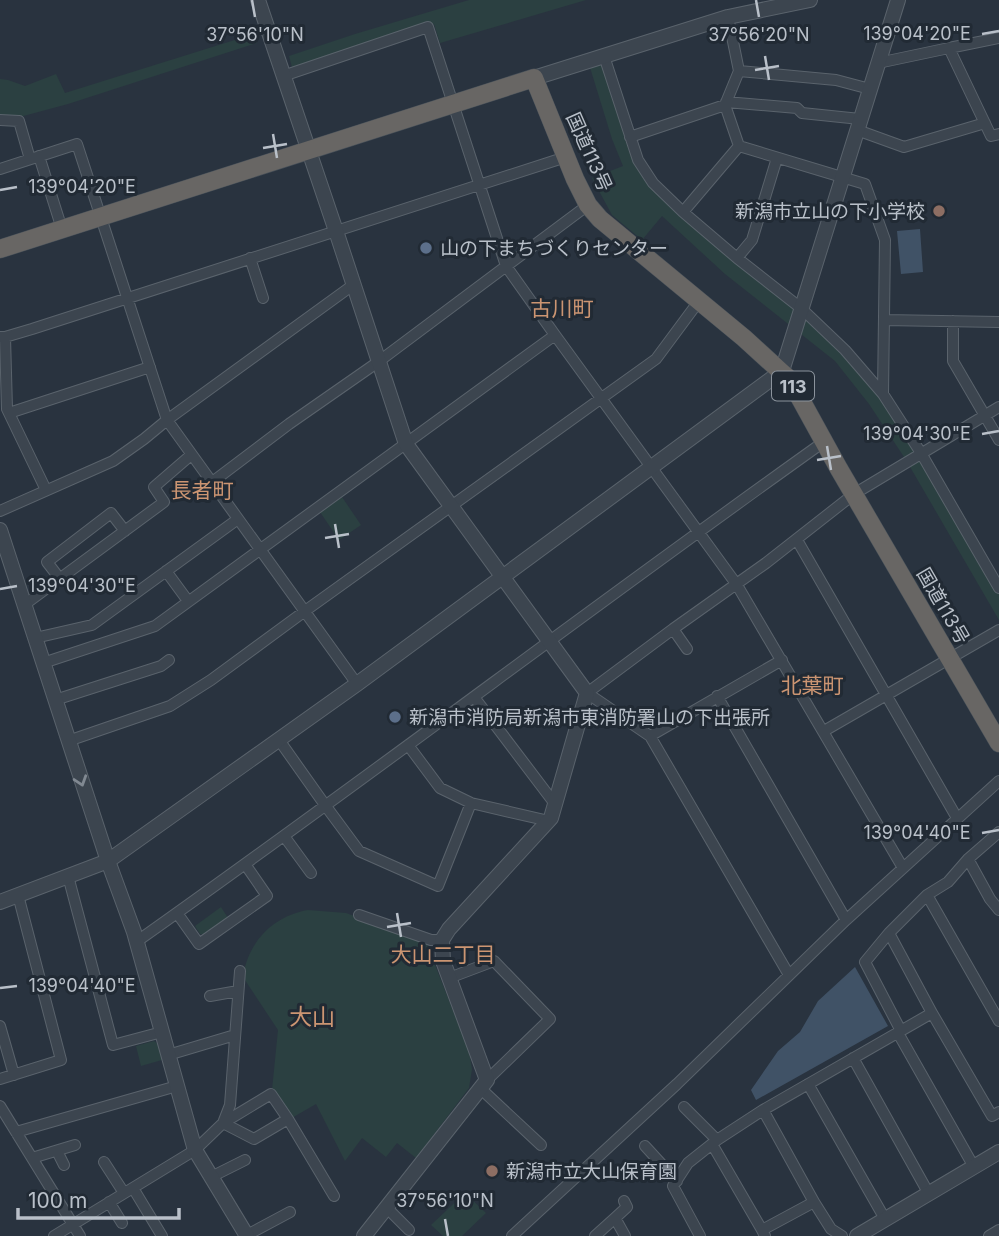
<svg xmlns="http://www.w3.org/2000/svg" width="999" height="1236" font-family="Inter,'Noto Sans JP',sans-serif">
  <style>
    .green { fill: #2b4041 }
    .water { fill: #405266 }
    .lines { fill: none; stroke-linecap: round; stroke-linejoin: round }
    .minor-casing { stroke: #5a636c; stroke-width: 12 }
    .tertiary-casing { stroke: #5a636c; stroke-width: 16 }
    .trunk-casing { stroke: #475059; stroke-width: 19 }
    .minor { stroke: #3c454f; stroke-width: 10 }
    .tertiary { stroke: #3c454f; stroke-width: 14 }
    .trunk { stroke: #686664; stroke-width: 18 }
    .oneway { stroke: #818992 }
    .ticks { fill: none; stroke: #b9c0c9; stroke-width: 2.5 }
    .education-dot { fill: #8d6e63; stroke: #212a34; stroke-width: 2.5 }
    .service-dot { fill: #5c6f8a; stroke: #212a34; stroke-width: 2.5 }
    .labels { text-anchor: middle; dominant-baseline: central; stroke-width: 6; stroke-linejoin: round; paint-order: stroke }
    .shield { fill: #212a34; stroke: #8b939c; stroke-width: 2 }
    .shield-label { font-size: 18px; font-weight: bold; fill: #b9c0c9 }
    .street-label { font-size: 19px; fill: #b9c0c9; stroke: #212a34 }
    .poi-label { font-size: 19px; fill: #b9c0c9; stroke: #212a34; text-anchor: start }
    .neighbourhood-label { font-size: 21px; fill: #cc9572; stroke: #212a34 }
    .quarter-label { font-size: 23px; fill: #cc9572; stroke: #212a34 }
    .ticks-label { font-size: 18px; text-anchor: middle; fill: #b9c0c9; stroke: #212a34; stroke-width: 6; stroke-linejoin: round; paint-order: stroke }
  </style>
  <rect width="100%" height="100%" fill="#29333f"/>
  <path class="green" d="M469,0h117l-146,43 -6,-19 -141,47 -4,-15 66,-22z
    M254,34l3,9 -189,61 -52,14 -16,-1v-38l8,1 17,6 31,-12 9,19z
    M604,56l26,81 23,46 149,126 81,85 116,194v32l-93,-160 -37,-56 -34,-43 -110,-87 -63,-58 -20,24 -30,-25 -20,-37 31,-12 -11,-27 -24,-78z
    M342,497l19,28 -22,15 -19,-28z
    M221,907l7,11 -23,17 -5,-1 -5,-8z
    M308,910l38,3 80,29 43,109 3,18 -3,19 -53,70 -19,-15 -11,14 -24,-19 -17,23 -29,-57 -26,15 -18,-29 6,-60 -35,-53c5,-35 30,-61 65,-67z
    M154,1041l4,3 4,16 -21,6 -5,-20z
    M465,1193l21,20 -24,23h-19l-12,-11z"/>
  <path class="water" d="M920,229l3,43 -22,2 -4,-43z
    M855,967l33,59 -132,74 -5,-10 27,-39 22,-19 18,-31z"/>
  <g class="lines">
    <g class="minor-casing">
      <path id="minor" d="M728,17l11,54 -14,34 14,41 126,38 20,56 -2,154
        M949,48l50,-10
        M604,56l34,104 15,23 30,29 54,46 65,51 43,41 38,44 38,59 78,135
        M878,63l71,-15 42,88 8,-2
        M739,71l97,9 34,9
        M283,76l145,-49 78,239 49,69 182,250 166,283
        M726,102l71,6 5,5 58,6
        M0,120l19,1 11,38
        M857,130l47,17 81,-24
        M630,137l95,-32
        M39,156l23,73
        M0,169l77,-25 90,276 190,264
        M683,212l56,-66
        M250,258l13,40
        M737,258l15,-18 25,-82
        M884,320l115,2
        M953,321v40l46,79
        M0,337h5l27,-8 534,-172
        M5,337l2,72 39,81
        M9,413l141,-46
        M211,483l78,-59 89,-62 210,-157
        M0,511l113,-50 31,-22 23,-19 186,-135
        M797,540l160,278
        M166,571l22,30
        M60,579l-13,-17 64,-49 14,18
        M24,605l140,-103 -10,-15 37,-32
        M673,629l14,20
        M35,638l57,-13 146,-106
        M43,663l112,-37 400,-291
        M717,696l129,224
        M474,697l81,107
        M55,700l106,-34 8,-6
        M824,731l175,-101
        M650,736l132,-76
        M279,740l46,65 34,46 79,35 33,-83
        M68,741l102,-35 41,-26 94,-69 351,-252 43,-58
        M408,745l32,43 31,15 78,18
        M284,836l27,37
        M968,859l31,-27
        M68,876l45,169 49,-13
        M927,895l72,126
        M999,910l-9,-11 -22,-40 -20,23 -21,13 -38,38 43,80 60,103 7,-4
        M177,913l22,31 68,-48 -22,-32
        M359,915l72,25h11
        M889,933l-24,29 36,69
        M136,942c232,-164 457,-336 689,-501
        M240,971l-10,134 -7,18 31,16 34,-20
        M789,975l-139,-239 -63,-43 86,-64 93,-66 88,-69 145,-87
        M449,978l45,-17 56,58 -63,61
        M210,996l28,-5
        M0,1026l14,49
        M898,1033l76,134
        M168,1055l67,-20
        M853,1058l76,136
        M0,1079l61,-19 -43,-165
        M808,1084l77,135
        M480,1088l61,57
        M0,1106l80,130
        M684,1107l33,33
        M763,1110l51,92
        M16,1132l161,-46
        M712,1144l50,86
        M645,1146l32,35
        M57,1151l7,14
        M32,1158l43,-13
        M104,1162l20,31
        M211,1177l34,-17
        M133,1188l29,48
        M109,1202l13,21
        M386,1207l23,23
        M615,1218l12,-11 -3,-6
        M247,1235l43,-23
        M54,1236l141,-86 28,-27 48,-29 17,25 46,77
        M512,1236l165,-152 169,-164 153,-139
        M595,1236l20,-18 10,18
        M700,1236l-27,-50 15,-23 29,-23 46,-30 169,-97
        M765,1236l-3,-6 52,-28 17,27 11,7
        M989,1236l10,-6"/>
    </g>
    <g class="tertiary-casing">
      <path id="tertiary" d="M258,0l78,231 70,213 181,249 -36,125 -102,111 -7,11 1,21 44,119 -123,156
        M534,78l194,-61 82,-17
        M0,530l108,331 26,71 61,218 52,86
        M0,902l108,-41 249,-177 425,-313 116,-371
        M857,1236l142,-84"/>
    </g>
    <g class="trunk-casing">
      <path id="trunk" d="M0,249l534,-171 41,101 13,26 12,14 144,119 46,42 49,89 160,274"/>
    </g>
    <use href="#minor" class="minor"/>
    <use href="#tertiary" class="tertiary"/>
    <use href="#trunk" class="trunk"/>
  </g>
  <defs><path id="oneway-chevron" d="M-2-3.5L2.5 0L-2 3.5" fill="none" stroke-width="1.6" stroke-linecap="round" stroke-linejoin="round" transform="scale(1.75)"/></defs>
  <use class="oneway" href="#oneway-chevron" transform="translate(81 781) rotate(72)"/>
  <path class="ticks" d="M252,0l3,17M756,0l3,17M982,34l17,-3M765,56l4,24M755,70l24,-4M273,134l4,24M263,148l24,-4M0,190l17,-3M982,434l17,-3M827,446l4,24M817,460l24,-4M335,524l4,24M325,538l24,-4M0,589l17,-3M982,833l17,-3M397,913l4,24M387,927l24,-4M0,988l17,-2M445,1219l3,17"/>
  <g class="education-dot">
    <circle cx="939" cy="211" r="7"/>
    <circle cx="492" cy="1171" r="7"/>
  </g>
  <g class="service-dot">
    <circle cx="426" cy="248" r="7"/>
    <circle cx="395" cy="717" r="7"/>
  </g>
  <g class="labels">
    <rect class="shield" x="772" y="371.5" width="42" height="29" rx="5"/>
    <g class="shield-label">
      <text x="793" y="386">113</text>
    </g>
    <g class="street-label">
      <text transform="translate(589 152) rotate(66)">国道113号</text>
      <text transform="translate(943 606) rotate(60)">国道113号</text>
    </g>
    <g class="poi-label">
      <text x="925" y="211" text-anchor="end">新潟市立山の下小学校</text>
      <text x="440" y="248">山の下まちづくりセンター</text>
      <text x="409" y="717">新潟市消防局新潟市東消防署山の下出張所</text>
      <text x="506" y="1171">新潟市立大山保育園</text>
    </g>
    <g class="neighbourhood-label">
      <text x="562" y="308">古川町</text>
      <text x="202" y="490">長者町</text>
      <text x="812" y="685">北葉町</text>
      <text x="443" y="954">大山二丁目</text>
    </g>
    <g class="quarter-label">
      <text x="312" y="1017">大山</text>
    </g>
  </g>
  <g class="ticks-label">
    <text x="917" y="40">139°04'20"E</text>
    <text x="255" y="41">37°56'10"N</text>
    <text x="759" y="41">37°56'20"N</text>
    <text x="82" y="193">139°04'20"E</text>
    <text x="917" y="440">139°04'30"E</text>
    <text x="82" y="592">139°04'30"E</text>
    <text x="917" y="839">139°04'40"E</text>
    <text x="82" y="992">139°04'40"E</text>
    <text x="445" y="1207">37°56'10"N</text>
  </g>
  <path d="M18 1208v10h161v-10" fill="none" stroke="#b9c0c9" stroke-width="3.5"/>
  <text x="28" y="1208" font-size="21" fill="#b9c0c9" stroke="#212a34" stroke-width="5" paint-order="stroke">100 m</text>
</svg>
